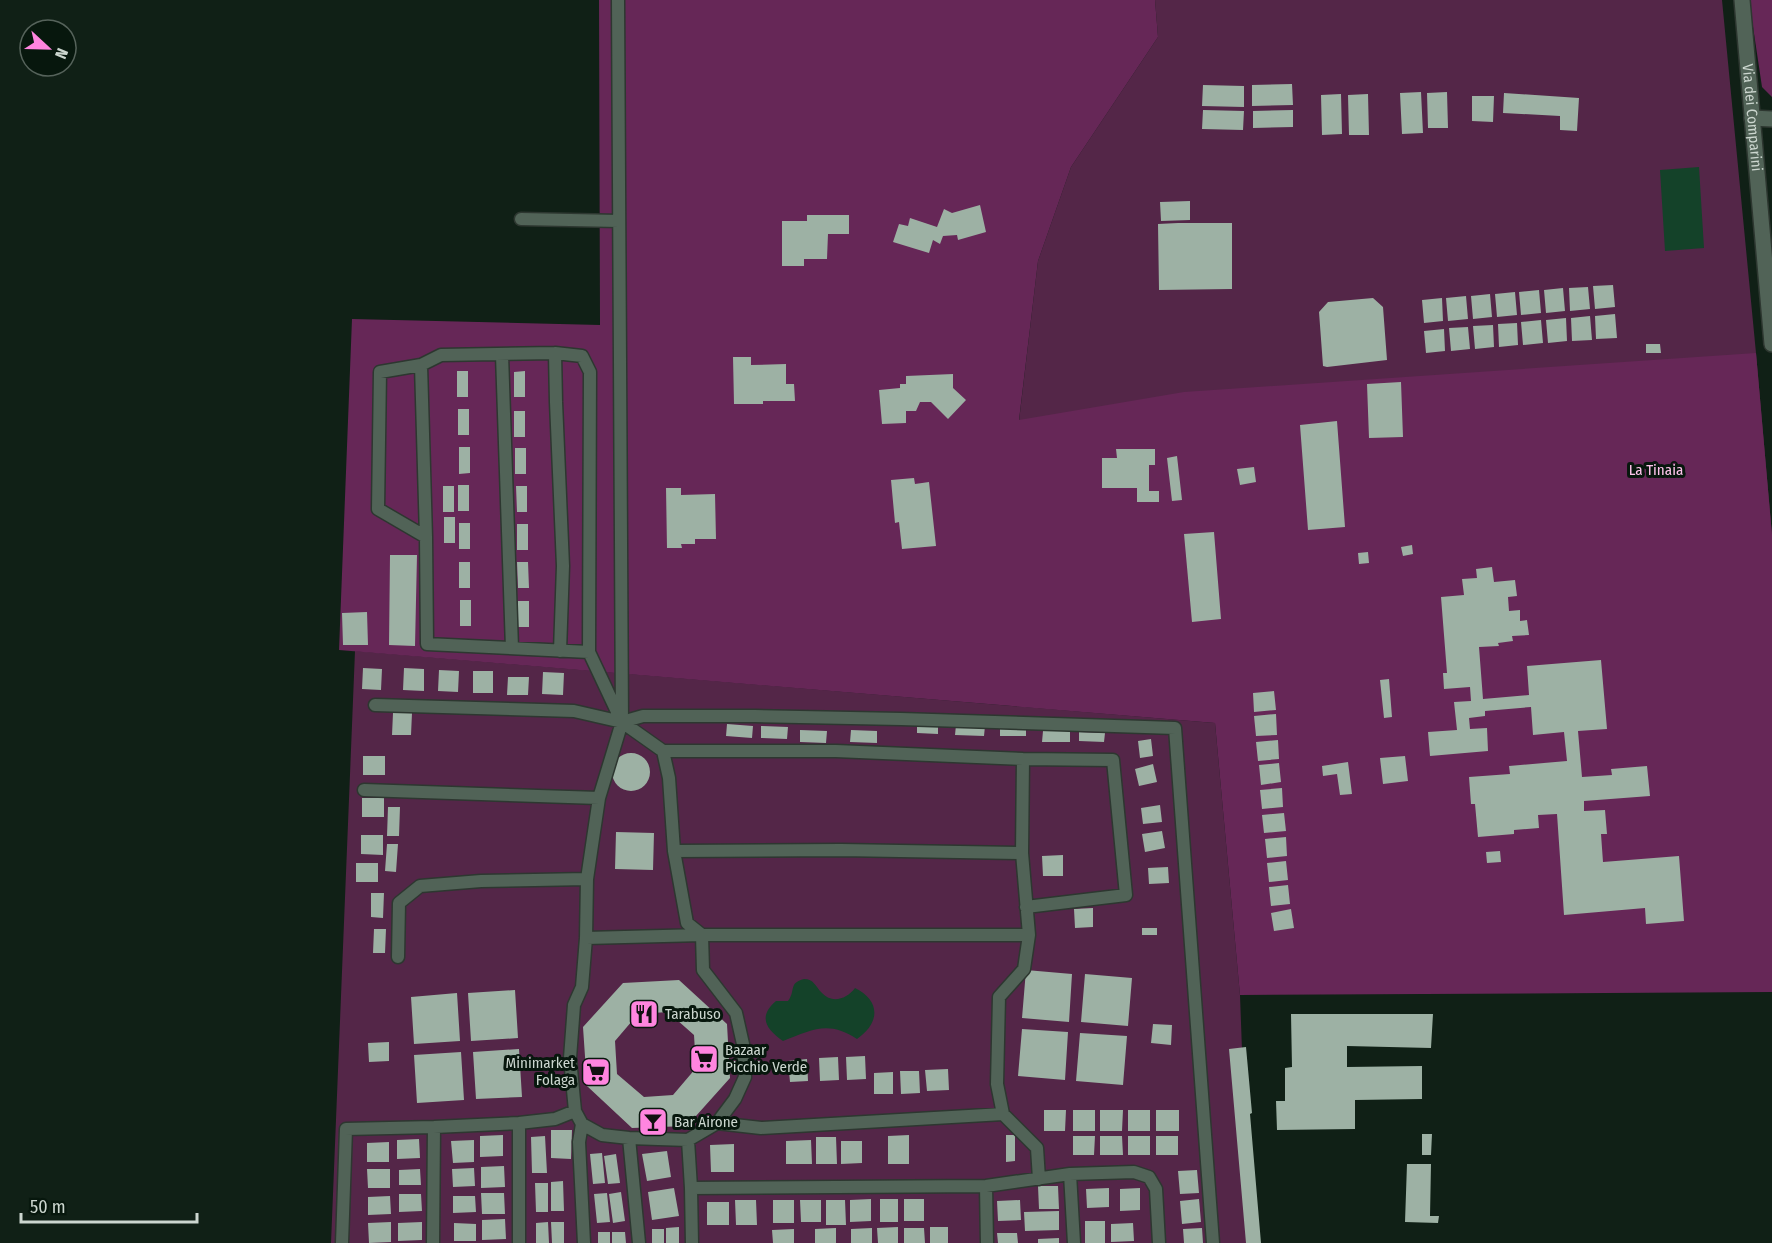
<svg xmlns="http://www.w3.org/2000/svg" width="1772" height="1243" font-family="'Fira Sans Condensed',sans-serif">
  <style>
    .green { fill: #542648 }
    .forest { fill: #662757 }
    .water { fill: #144229 }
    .building { fill: #9db1a4; fill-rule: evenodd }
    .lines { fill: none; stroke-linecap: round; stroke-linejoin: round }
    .service-casing { stroke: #2d3730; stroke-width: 15 }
    .minor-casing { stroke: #2d3730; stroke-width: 18 }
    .service { stroke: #516357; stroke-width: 12 }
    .minor { stroke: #516357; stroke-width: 15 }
    .labels { text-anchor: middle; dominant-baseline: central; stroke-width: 6; stroke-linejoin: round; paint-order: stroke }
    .street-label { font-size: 15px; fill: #ccd6cf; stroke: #07170d }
    .park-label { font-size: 15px; fill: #ffc4ec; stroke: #07170d }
    .poi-label { font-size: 15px; fill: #ccd6cf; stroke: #07170d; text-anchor: start }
  </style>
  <rect width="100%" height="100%" fill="#102016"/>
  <path class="green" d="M1155,0h567l34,353 16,182 -753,-114 19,-160 33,-94 87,-130z
    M355,651l860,72 25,272 9,248h-918z"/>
  <path class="forest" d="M599,0h556l3,37 -87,130 -33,94 -19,159 165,-28 572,-39 16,182v457l-532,3 -25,-272 -876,-73 13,-331 248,6z
    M1749,0h23v97l-10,-10z"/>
  <path class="water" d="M1699,167l5,81 -39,3 -5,-81z
    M804,979c10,0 11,7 18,14 10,11 25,6 33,-5 26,13 25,35 2,51 -29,-19 -45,-9 -74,2 -16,-11 -26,-24 -7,-40h12c8,-10 0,-18 16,-22z"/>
  <path class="building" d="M1292,84l1,21 -41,1v-21z
    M1203,85l41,1v21l-42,-1z
    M1421,92l2,41 -21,1 -2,-41z
    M1447,92l1,36h-20l-1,-35z
    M1504,93l75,5 -2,33 -17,-1v-14l-57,-3z
    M1341,94l1,40 -20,1 -1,-40z
    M1368,94l1,41h-20l-1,-40z
    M1472,96h22l-1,26 -21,-1z
    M1203,110l41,1 -1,19 -41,-1z
    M1293,110v17l-40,1v-17z
    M1190,201v19l-29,1 -1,-19z
    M980,205l6,27 -28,8 -1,-5 -14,1 -3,8 -7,-4 -4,13 -36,-11 6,-18 9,2 2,-8 27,9 7,-18 8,4z
    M807,215h42v19h-21l-1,25h-23v7h-22v-45h25z
    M1178,223h54v66l-73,1 -1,-66z
    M1613,285l2,22 -20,2 -2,-23z
    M1588,287l2,22 -20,2 -1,-23z
    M1563,288l2,23 -19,2 -2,-23z
    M1539,290l2,23 -20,2 -2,-23z
    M1515,292l2,23 -20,2 -2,-23z
    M1490,294l2,23 -19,2 -2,-23z
    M1466,296l2,23 -20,2 -2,-23z
    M1373,298l10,9 4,53 -60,7 -4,-1 -4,-54 9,-10z
    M1442,298l1,23 -19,2 -2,-23z
    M1615,314l2,24 -21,1 -1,-23z
    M1590,316l2,24 -20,1 -1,-23z
    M1566,318l1,23 -19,2 -2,-23z
    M1541,320l2,23 -20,2 -2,-23z
    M1517,323l1,22 -19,2 -1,-23z
    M1493,325l1,22 -19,2 -2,-23z
    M1468,327l2,22 -19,2 -2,-23z
    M1444,329l1,22 -19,2 -2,-22z
    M1646,344h14l1,9h-15z
    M733,357h18v8l35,-1v20h8l1,17h-32v3h-29z
    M457,371h11v26h-11z
    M525,371v26h-11v-25z
    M953,374v14l13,12 -18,19 -17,-17h-11l-4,9h-10v12l-24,1 -3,-34 21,-2v-4h6v-8z
    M1401,382l2,55 -34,1 -2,-54z
    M458,409h11v26h-11z
    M514,411h11v26h-11z
    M1337,421l8,106 -37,3 -8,-105z
    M459,447h11v26l-11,1z
    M515,448h11v26h-11z
    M1116,449h39v16h-6v26h10v11h-22v-14h-35v-30h15z
    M1177,456l5,44 -10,1 -5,-43z
    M1254,467l2,15 -16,3 -3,-16z
    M914,478l1,6 14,-2 7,64 -34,3 -3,-27 -4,1 -4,-43z
    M458,485h11v26h-11z
    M443,486h11v26h-11z
    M516,486h11v26h-10z
    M666,488h15v7l34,-1 1,45h-21v5h-14l1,4h-15z
    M444,517h11v26h-11z
    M459,523h11v26h-11z
    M517,524h11v26h-11z
    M1214,532l7,87 -29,3 -8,-88z
    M1412,545l1,9 -10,2 -2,-9z
    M1368,552l1,11 -10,1 -1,-11z
    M390,555h27l-2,91 -26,-1z
    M459,562h11v26h-11z
    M517,562h11l1,26h-11z
    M1492,567l2,15 21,-2 2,16 -9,1 1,14 11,-1v11l7,-1 2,15 -17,1 1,5 -15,2 1,3 -20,1 4,52 46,-4 -2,-29 74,-6 6,69 -29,2 4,46 30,-2 -1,-6 36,-3 3,30 -66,5v10l21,-1 2,24h-6l2,28 76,-6 5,65 -38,3 -1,-16 -81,7 -7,-101 -19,1 1,13 -25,2v4l-36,3 -3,-33h-4l-2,-27 41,-3 -1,-8 58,-5 -3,-29 -31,3 -2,-28 -46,4v5l-16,2 1,11 17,-1 1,23 -58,5 -2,-24 29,-2 -3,-28 17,-1 -1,-14 -26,2 -1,-16h4l-6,-76 23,-2 -2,-16 15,-1 -1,-9z
    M460,600h11v26h-11z
    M518,601h11v26h-11z
    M367,612l1,33h-25l-1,-32z
    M363,668l19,1 -1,21 -19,-1z
    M404,668l20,1v22l-21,-1z
    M439,670l20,1 -1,21 -20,-1z
    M473,671h20v22h-20z
    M543,672l21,1 -1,22 -21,-1z
    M508,677h21l-1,18h-21z
    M1389,679l3,38 -8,1 -4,-38z
    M1274,691l2,19 -22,2 -1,-19z
    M393,713h19l-1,22h-19z
    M1276,714l1,21 -21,1 -2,-20z
    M727,724l26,2 -1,12 -26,-2z
    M917,725l21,1v8l-21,-1z
    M956,725l29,1 -1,10 -29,-1z
    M761,726l27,1 -1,12 -26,-1z
    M1000,727h26v9h-26z
    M800,730l27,1 -1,12 -26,-1z
    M851,730l26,1v12l-27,-1z
    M1043,731h27v11h-28z
    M1079,732l26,1 -1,9 -25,-1z
    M1151,739l2,17 -13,2 -2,-17z
    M1278,740l1,19 -21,2 -2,-19z
    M612 772a19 19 0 1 1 38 0a19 19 0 1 1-38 0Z
    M363,756h22v19h-22z
    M1405,756l3,25 -25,3 -3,-26z
    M1348,762l4,32 -12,1 -3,-21 -14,2 -1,-10z
    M1279,763l2,19 -20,3 -2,-20z
    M1153,764l4,18 -18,4 -4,-17z
    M1282,788l1,19 -21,2 -2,-19z
    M362,798h22v19h-22z
    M1160,805l2,17 -19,2 -2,-16z
    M388,807h12l-1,29h-12z
    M1284,813l2,18 -22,2 -2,-18z
    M1162,831l3,17 -20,4 -3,-18z
    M616,832l38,1 -1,37 -38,-1z
    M361,835h22v20l-22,-1z
    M1286,837l1,19 -20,2 -2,-19z
    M387,844h11l-2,28 -11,-1z
    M1500,851l1,11 -14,1 -1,-11z
    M1063,855v21h-20l-1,-20z
    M1286,861l2,19 -19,2 -2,-19z
    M356,863h22v19h-22z
    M1168,867l1,16 -20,1 -1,-16z
    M1288,885l2,19 -19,2 -2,-19z
    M371,893h13l-1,25 -12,-1z
    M1093,908v19l-18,1 -1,-19z
    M1291,909l3,19 -20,3 -3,-18z
    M1142,928h15v7h-15z
    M374,929h12l-1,24h-12z
    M1026,970l46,4 -3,48 -47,-4z
    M1085,974l47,4 -4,48 -47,-4z
    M679,980l48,44 3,54 -43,48 -55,2 -45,-42 -4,-59 40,-44zM668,1012l26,23 2,33 -23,27 -29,2 -27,-23 -2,-33 23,-27z
    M515,990l3,48 -47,3 -3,-48z
    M457,993l3,48 -46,3 -3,-47z
    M1291,1014h142l-2,34 -84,-2v21l75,-1v33l-67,1v29l-78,1 -1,-29h9v-33l7,-1z
    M1153,1024l19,1 -1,20 -20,-2z
    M1022,1029l46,3 -3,48 -47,-4z
    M1080,1033l47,3 -4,49 -47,-4z
    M389,1042v19l-20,1 -1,-19z
    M1246,1047l6,66 -2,1 11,129h-15l-17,-194z
    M519,1049l3,48 -46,2 -3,-47z
    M461,1052l3,48 -47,3 -3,-48z
    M865,1056l1,23 -19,1 -1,-23z
    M838,1057l1,23 -19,1 -1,-23z
    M807,1059l1,22 -18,1 -2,-21z
    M948,1069l1,21 -22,1 -2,-21z
    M900,1071h19l1,22 -19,1z
    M893,1072v22h-19v-21z
    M1044,1110h22l-1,21h-21z
    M1073,1110h22v21h-22z
    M1100,1110h23l-1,21h-22z
    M1128,1110h22v21h-22z
    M1156,1110h23v21h-23z
    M551,1130h21l-1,29 -20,-1z
    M1422,1134h10l-1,21h-9z
    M503,1135v21l-23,1v-21z
    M909,1135v29h-21v-28z
    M1006,1135h9v26l-9,1z
    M545,1136l2,37h-15l-1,-36z
    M1073,1136h22l-1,19h-21z
    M1100,1136h22l1,19h-23z
    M1128,1136h22v19h-22z
    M1156,1136h22v19h-22z
    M816,1137h20l1,27h-21z
    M419,1139l1,19 -23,1v-19z
    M474,1140v22l-21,1 -2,-22z
    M811,1140l1,24h-26v-23z
    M841,1141h21v22l-21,1z
    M389,1142v20h-22v-19z
    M734,1144v28h-23l-1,-27z
    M667,1151l4,26 -24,4 -5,-27z
    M602,1153l3,30 -12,1 -3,-30z
    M616,1154l4,29 -12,1 -4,-28z
    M1407,1164h24l-1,52h9l-1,7 -33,-1z
    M504,1166l1,21 -24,1v-21z
    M474,1168l1,18 -22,1 -1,-18z
    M367,1169h23v19h-22z
    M420,1169l1,16h-22v-15z
    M1197,1170l2,23 -19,1 -2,-23z
    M563,1181l1,30h-13v-29z
    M535,1183h13v29h-12z
    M1038,1186h20l1,23h-20z
    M674,1188l5,28 -27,4 -4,-28z
    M1109,1188v19l-22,1 -1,-19z
    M1140,1188v22l-20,1v-22z
    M621,1192l4,29 -12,2 -4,-29z
    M481,1193h23l1,21h-23z
    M607,1193l3,29 -13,1 -3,-29z
    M399,1194h22l1,17 -23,1z
    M390,1196l1,18 -23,1v-18z
    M453,1196h22l1,16 -23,1z
    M871,1199v22l-21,1v-22z
    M880,1199h18v23h-18z
    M904,1199h20v22h-20z
    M1199,1199l2,23 -19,2 -2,-23z
    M735,1200h21l1,25h-21z
    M773,1200h21v23h-21z
    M800,1200h21v22h-20z
    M826,1200h19l1,25h-20z
    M1020,1200l1,20 -23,1 -1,-20z
    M707,1202h22v23h-22z
    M1059,1211v19l-34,1 -1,-19z
    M505,1219l1,20 -24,1v-20z
    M1085,1221h20v22h-20z
    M391,1222v20l-22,1 -1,-20z
    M422,1222v18l-24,1v-18z
    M548,1222l1,21h-13v-20z
    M551,1222h13v21h-12z
    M454,1223l22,1v17h-22z
    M1133,1223l1,18 -23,1v-18z
    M679,1227v16h-13v-15z
    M898,1227v16h-20l-1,-15z
    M930,1227h18v16h-18z
    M836,1228v15h-21v-14z
    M872,1228v15h-21v-14z
    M904,1228h20l1,15h-21z
    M1202,1228l1,15h-19l-1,-14z
    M652,1229h12v14h-12z
    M794,1229v14h-21l-1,-13z
    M598,1232h12v11h-12z
    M612,1232h13l1,11h-14z
    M997,1233h20l1,10h-20z
    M1059,1238v5h-21v-4z"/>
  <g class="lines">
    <g class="service-casing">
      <path id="service" d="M521,219l98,2
        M555,353l1,49 7,164 -3,85
        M502,355l10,293
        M421,365l-41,7 -2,137 48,28
        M589,652l-162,-8 -1,-107 -5,-172 20,-10 114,-2 27,3 8,16 -1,280 31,66
        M375,705l199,6 48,11 41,29 6,27 5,73 13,72 15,12 1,35 33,43 7,31 2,33 -10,22 -18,24 -29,17 -59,-2 -27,-3 -20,-11 -7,-13 -5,-53 4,-53 8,-18 4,-49 1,-59 12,-81 23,-76 -4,-722
        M622,722l21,-6h112l146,3 274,9 38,515
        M663,751h173l187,8 90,1 13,135 -100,12
        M364,790l235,8
        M674,851l167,-1 181,3
        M586,938l116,-3h327l-7,-82 1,-94
        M398,957l1,-54 21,-17 61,-5 106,-2
        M1003,1114l-6,-30 2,-87 25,-28 5,-34
        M717,1123l44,5 242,-14 34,34 2,31
        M582,1124l-3,18 5,101
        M629,1138l10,105
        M688,1140l3,48 1,55
        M1070,1174l4,69
        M986,1186l1,57
        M691,1188l295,-2 84,-12 64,-2 15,5 7,12 3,54
        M342,1243l4,-114 88,-2 85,-4 36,-4 20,-8
        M433,1243l1,-116
        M519,1243v-120"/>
    </g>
    <g class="minor-casing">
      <g id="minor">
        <path id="s1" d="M1742,0l30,344"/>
        <path d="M1752,118l20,1"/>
      </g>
    </g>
    <use href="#service" class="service"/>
    <use href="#minor" class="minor"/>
  </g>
  <defs>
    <g id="restaurant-square" transform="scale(1.5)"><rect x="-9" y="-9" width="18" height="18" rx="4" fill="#ff85df" stroke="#07170d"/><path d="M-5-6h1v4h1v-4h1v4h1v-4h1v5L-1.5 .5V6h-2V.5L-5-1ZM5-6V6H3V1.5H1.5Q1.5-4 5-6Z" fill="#111"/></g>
    <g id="supermarket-square" transform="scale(1.5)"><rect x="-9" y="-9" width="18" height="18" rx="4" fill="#ff85df" stroke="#07170d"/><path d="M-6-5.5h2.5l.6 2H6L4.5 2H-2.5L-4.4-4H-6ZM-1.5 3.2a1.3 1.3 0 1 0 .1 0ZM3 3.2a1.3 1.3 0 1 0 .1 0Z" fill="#111"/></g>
    <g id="bar-square" transform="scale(1.5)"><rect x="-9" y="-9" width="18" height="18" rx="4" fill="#ff85df" stroke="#07170d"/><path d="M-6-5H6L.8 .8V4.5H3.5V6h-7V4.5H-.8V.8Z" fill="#111"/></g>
  </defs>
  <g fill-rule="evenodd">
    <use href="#restaurant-square" x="644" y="1014"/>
    <use href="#supermarket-square" x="704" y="1059"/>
    <use href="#supermarket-square" x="596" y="1072"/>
    <use href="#bar-square" x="653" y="1122"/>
  </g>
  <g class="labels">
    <g class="street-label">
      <text stroke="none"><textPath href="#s1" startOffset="118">Via dei Comparini</textPath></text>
    </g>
    <g class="park-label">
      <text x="1656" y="470">La Tinaia</text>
    </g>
    <g class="poi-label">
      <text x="665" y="1014">Tarabuso</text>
      <text x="725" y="1050">Bazaar<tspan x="725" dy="17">Picchio Verde</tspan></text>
      <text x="575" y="1063" text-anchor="end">Minimarket<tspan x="575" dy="17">Folaga</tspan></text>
      <text x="674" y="1122">Bar Airone</text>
    </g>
  </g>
  <g transform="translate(48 48) rotate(112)"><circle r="28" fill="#07170d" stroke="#56635b" stroke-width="1.5"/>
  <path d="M0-4.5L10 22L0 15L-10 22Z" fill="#ff85df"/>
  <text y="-9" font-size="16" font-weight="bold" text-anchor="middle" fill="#ccd6cf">N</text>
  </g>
  <path d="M21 1213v9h176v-9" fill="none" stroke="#ccd6cf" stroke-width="3"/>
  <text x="30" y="1213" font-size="18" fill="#ccd6cf" stroke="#07170d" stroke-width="4.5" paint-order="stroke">50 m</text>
</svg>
